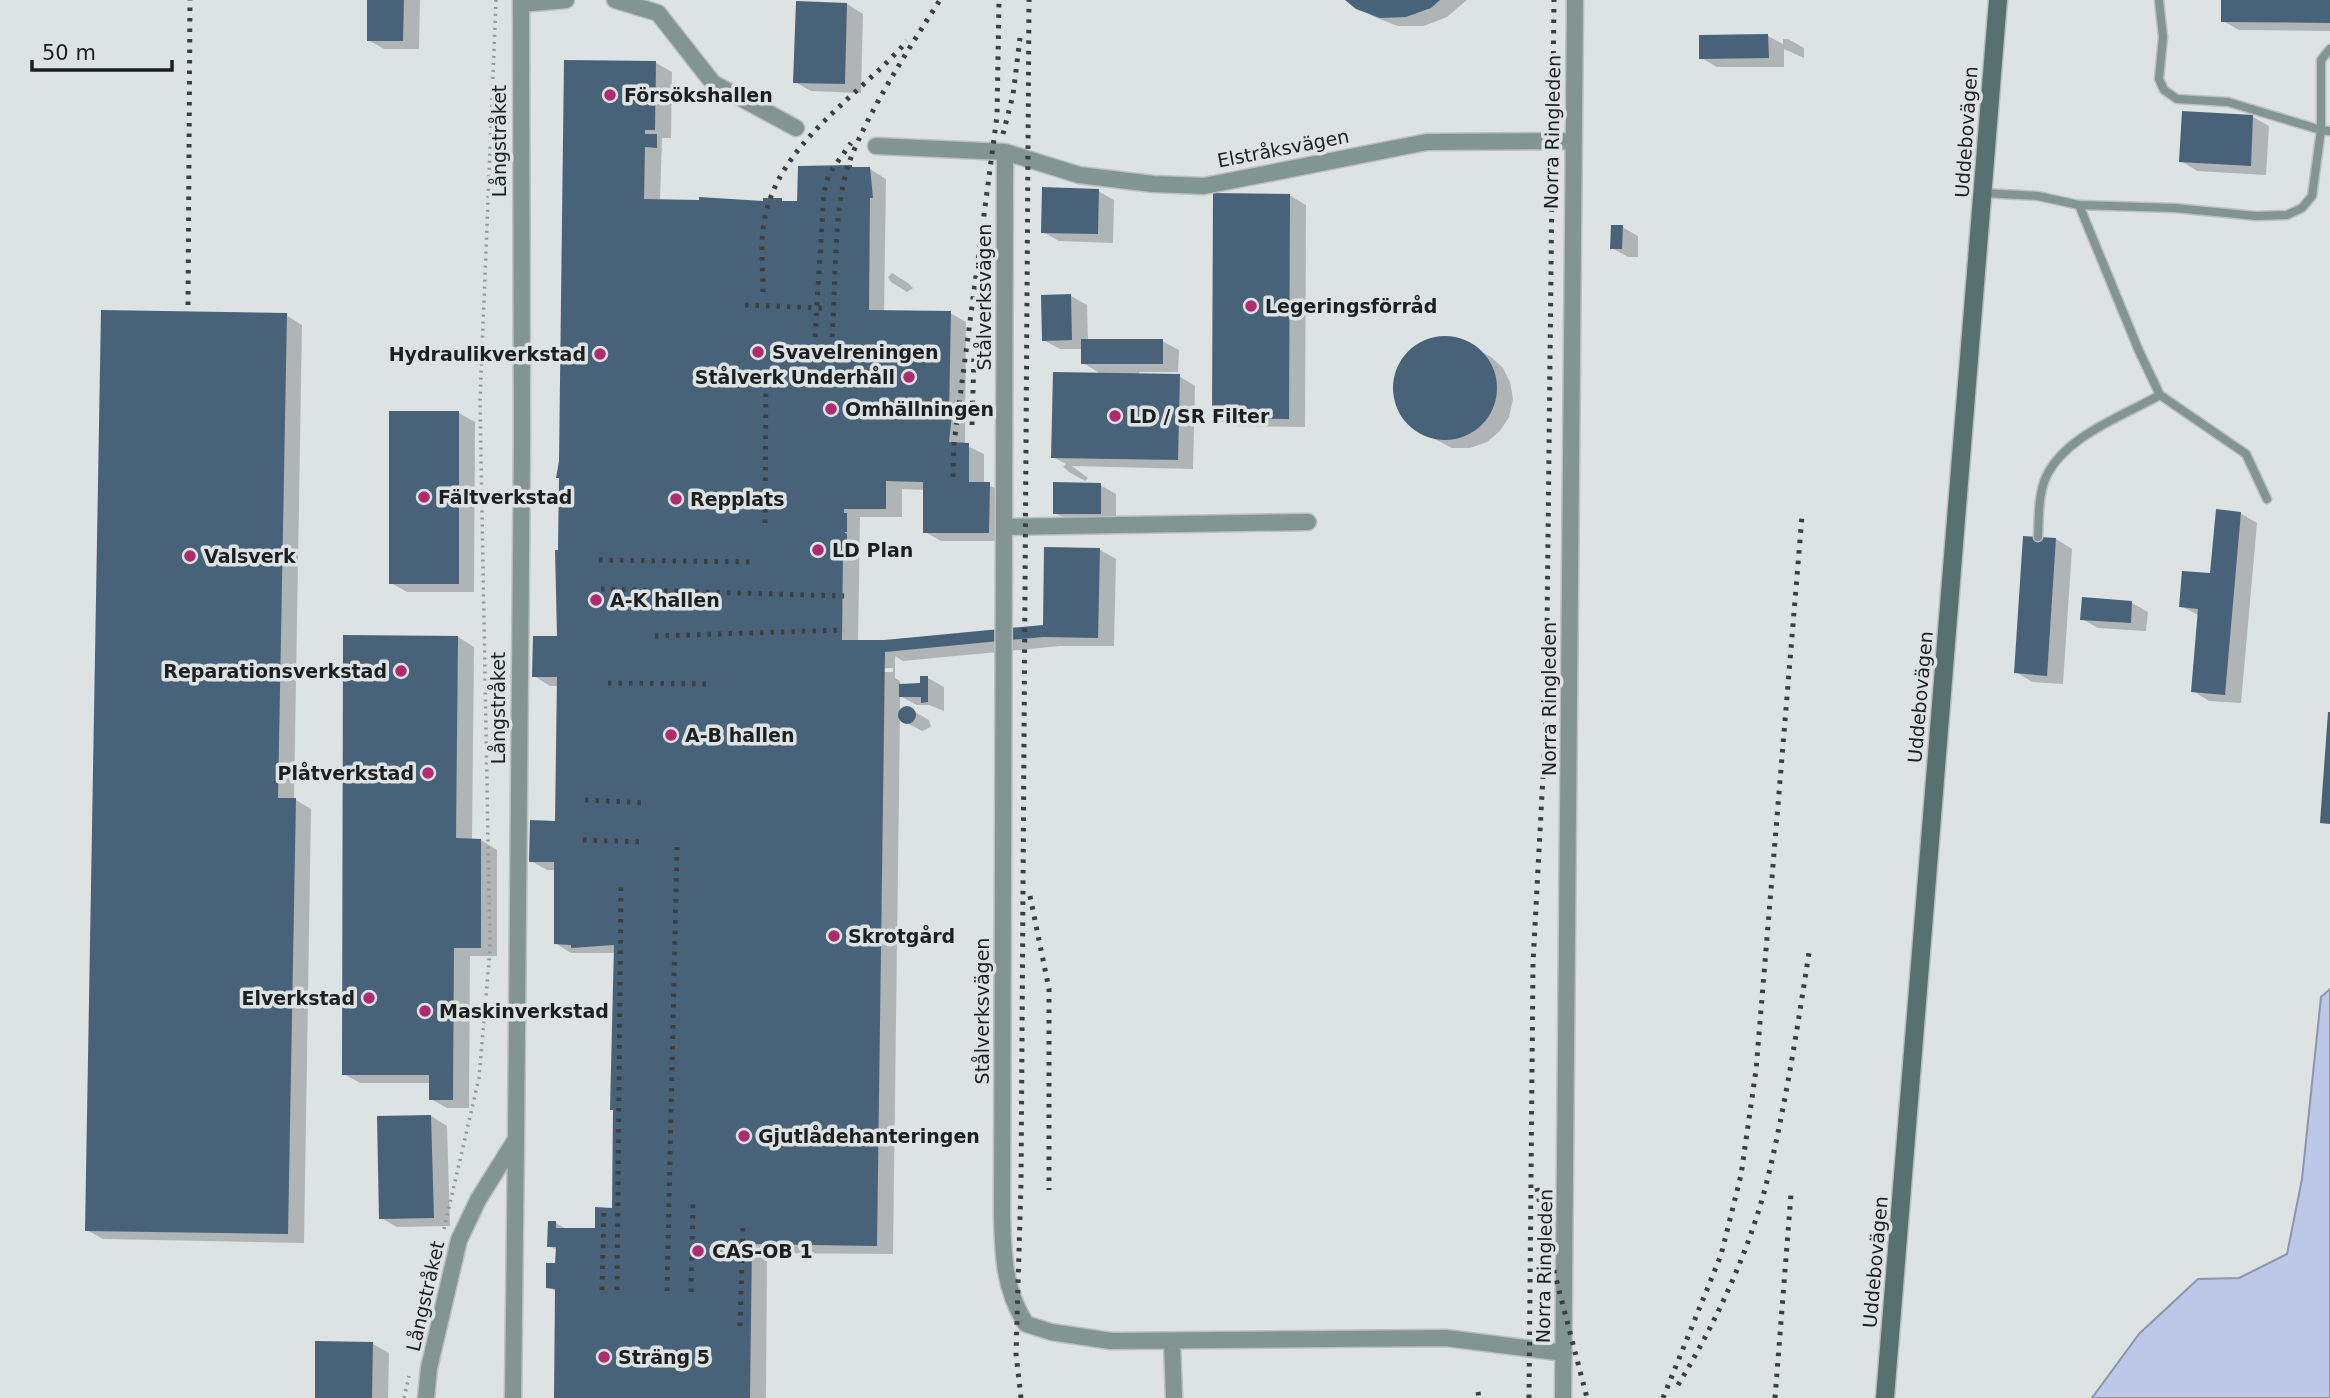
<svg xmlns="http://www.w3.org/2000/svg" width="2330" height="1398" font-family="'DejaVu Sans',sans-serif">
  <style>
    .water { fill: #bdc8e8; stroke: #8d95ac; stroke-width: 2 }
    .shadow { fill: #0003; fill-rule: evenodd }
    .building { fill: #486379 }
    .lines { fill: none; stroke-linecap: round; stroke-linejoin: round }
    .lane-casing { stroke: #babfc0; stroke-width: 11 }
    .street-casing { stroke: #babfc0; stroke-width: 19 }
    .secondary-casing { stroke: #babfc0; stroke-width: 21 }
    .path { stroke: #939797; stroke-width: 3.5; stroke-dasharray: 2 5; stroke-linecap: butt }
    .lane { stroke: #839593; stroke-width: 8 }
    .street { stroke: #839593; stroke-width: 16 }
    .secondary { stroke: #56716e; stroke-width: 18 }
    .rail { stroke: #3c3f3f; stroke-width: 5; stroke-dasharray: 3.5 7; stroke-linecap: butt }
    .poi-dot { fill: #b02a70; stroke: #dde2e3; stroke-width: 2.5 }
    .labels { text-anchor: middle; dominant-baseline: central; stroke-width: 7; stroke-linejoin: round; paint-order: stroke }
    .poi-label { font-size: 19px; font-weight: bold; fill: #1d1f1f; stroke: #dde2e3; text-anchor: start }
    .street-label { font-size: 19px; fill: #1d1f1f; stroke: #dde2e3 }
  </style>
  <rect width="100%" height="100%" fill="#dde2e3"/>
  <path class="water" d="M2330,989v409h-238l47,-64 59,-55 41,-1 48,-24 15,-75 19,-182z"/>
  <path class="shadow" d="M369,0h51l-1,49h-35l-16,-9z
    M1348,0h119l-20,17 -23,9h-26l-24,-9z
    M2223,0h107v31l-91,-1 -16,-9z
    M847,4l16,10 -2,79 -50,-2 -16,-9z
    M1768,36l15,8v-5h5l16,9v10l-20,-9v18h-67l-16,-9z
    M656,63l16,9 -1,66h-9l-2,63 139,2 71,-34 16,10 -2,133 66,1 16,9 -1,123 19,9v29l21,10v48h-64l-16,-9v-42l-23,-1v28h-42l-2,125 187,-15 55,-77 16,9 -2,87h-54l-157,15 -8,-5v22l5,3v4h22l6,-7 16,9v24l-15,-6h-12l-17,-9v15l8,-3 21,12 2,7 -9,4 -17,-9 -5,-9 -7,541 -126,-1 -1,145h-211l2,-106 -9,-5 9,-22v-15l-8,-4 7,-23 12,7h28l18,-21 2,-256h-45l-16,-10 1,-73h-9l-16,-9 26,-38 1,-137h-8l-16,-10 25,-38zM893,668v4h-35v-3z
    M2253,117l16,9 -3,49 -69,-4 -16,-10z
    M1098,191l16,9 -1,43 -54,-2 -16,-9z
    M1289,195l17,10 -1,222 -75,-1 -16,-9z
    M1622,227l16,9v21h-10l-16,-9z
    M892,273l16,10 5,5 -6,4 -16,-10 -3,-5z
    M1071,296l16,9 1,36h74l17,9 -1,22h-39v3l40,1 16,10 -2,83 -121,-3 16,12 -3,3 -16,-9 -6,-5 3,-3 -13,-7 50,-82 -20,-12v-14h-23l-17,-9z
    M286,315l16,10 -8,474 17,10 -7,434 -201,-4 -16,-9z
    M1444,338l16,2 31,17 12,11 7,14 3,17 -4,18 -9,14 -13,11 -17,6h-18l-33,-17 -13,-11 -9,-16v-31l18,-26 14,-7z
    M459,413l16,9 -1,170h-67l-16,-9z
    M1100,485l16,9v28h-45l-16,-9z
    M2240,513l17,10 -16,180 -32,-2 -16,-10 7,-75 -19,-10 31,-31z
    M2056,539l16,10 -9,135 -31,-2 -16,-10z
    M2132,603l16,9 -2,19 -48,-3 -16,-9z
    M458,637l16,10 -2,193h9l16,10v106h-27l-1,152h-22l-16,-9v-16h-71l-16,-9z
    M431,1116l16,10 3,100 -53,1 -16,-9z
    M373,1344l16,9 -1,45h-72z"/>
  <path class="building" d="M367,0h37l-1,41h-36z
    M1345,0h95l-9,8 -25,9 -26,1 -24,-9z
    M2221,0h109v23l-109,-1z
    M796,1l51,2 -2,81 -52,-1z
    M1768,34l1,24 -70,1v-24z
    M564,60l92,1 -1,69h-10v4h12v14l-12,-1 -1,52 55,1v-3l64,4v-3h19v3h15l1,-35 54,-1v2h18l3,31h-3l-1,112 82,1 -2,103h3l-3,28 20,1v39h21l-1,51h-66v-51l-37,-1v28h-42v4h3v19h-3l3,2v19h-4l-1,87h43l158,-15 1,-78 56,1 -2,90 -55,-1 -158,15 -8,594 -125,-2 -2,154h-196l1,-109 -9,-1v-25h9l1,-16h-9l1,-26h8v7h39v-21l17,1 1,-98h-3l4,-165 -43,3v-3l-17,-1v-82h-25l1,-42 25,1 2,-144h-25l1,-41h24l-2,-86h3l1,-72h-3l3,-17z
    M2182,111l71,4 -2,51 -72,-4z
    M1042,187l57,2 -1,45 -57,-1z
    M1213,193l77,1 -1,225 -77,-1z
    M1611,225h12l-1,24h-12z
    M1071,294l1,46 -30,1 -1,-46z
    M101,310l186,3 -9,485h18l-8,436 -203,-3z
    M1393 388a52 52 0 1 1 104 0a52 52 0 1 1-104 0Z
    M1081,339h82v25h-82z
    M1053,372l127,2 -2,86 -127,-2z
    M389,411h70v173h-70z
    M1053,482l48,1v31h-48z
    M2216,509l25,3 -16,183 -34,-3 7,-83 -19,-2 3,-36 28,2z
    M2023,536l33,2 -9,138 -33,-3z
    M2082,597l50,4 -1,22 -51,-3z
    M343,635l115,1 -2,202 25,1v109h-27l-1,152h-24v-25h-87z
    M920,676h8v26l-7,1v-6h-22v-13l21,-1z
    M898 715a9 9 0 1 1 18 0a9 9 0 1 1-18 0Z
    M2328,712h2v112l-10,-1z
    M431,1115l3,103 -55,1 -2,-103z
    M315,1341l58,1 -1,56h-57z"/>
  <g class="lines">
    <g class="lane-casing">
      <path id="lane" d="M2330,49l-9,11v70l9,1
        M1983,193l55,3 41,9 96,3 81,8 31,-1 15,-7 10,-12 9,-66 -93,-28 -51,-3 -13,-9 -5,-11 4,-42 -4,-37
        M2079,205l60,146 21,44 86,59 21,45
        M2038,537c1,-20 0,-42 8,-60 19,-41 77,-61 114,-82"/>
    </g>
    <g class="street-casing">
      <path id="street" d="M615,0l43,13 55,70 83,45
        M521,4l45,-4
        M876,146l129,6 74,23 74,9 51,2 223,-44 145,-1
        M1005,152l-3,1063c1,41 2,74 24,109l25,8 60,9 335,-3 118,15
        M1004,527l304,-5
        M1172,1341l2,57
        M426,1398l3,-30 30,-128 19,-40 38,-61 6,-698 -1,-441
        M513,1398l3,-257
        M1563,1398l12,-1398"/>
    </g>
    <g class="secondary-casing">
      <path id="secondary" d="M1885,1398l113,-1398"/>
    </g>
    <path class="path" d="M444,1229l35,-151 11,-128 -10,-549 16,-401
      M404,1398l5,-22"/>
    <use href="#lane" class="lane"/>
    <use href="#street" class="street"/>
    <use href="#secondary" class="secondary"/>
    <path class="rail" d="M1003,134l10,-39 7,-57
      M763,292c0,-22 -3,-47 1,-69 12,-79 95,-126 143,-182
      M188,305l2,-305
      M745,305l79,3
      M815,337l9,-145 5,-18 22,-31
      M832,337c4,-50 1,-129 17,-174 18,-50 62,-118 91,-163
      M972,425l2,-69
      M953,477l1,-34 43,-327 2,-116
      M765,523l1,-147
      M599,560l156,2
      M601,589l243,7
      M655,636l189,-6
      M608,683l100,1
      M585,800l62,3
      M583,840l62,2
      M1030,896l19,93v201
      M1537,1188l10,56 40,154
      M602,1290l2,-83
      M617,1290l4,-405
      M667,1291l10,-444
      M691,1292l2,-90
      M740,1326l3,-101
      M1678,1385c37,-61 70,-131 88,-200 19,-76 31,-155 43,-232
      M1478,1392l1,6
      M1021,1398l-5,-44 5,-171 8,-1183
      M1529,1398l4,-435 13,-244 8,-719
      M1663,1398l58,-143 20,-80 15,-105 46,-554
      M1775,1398l16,-204"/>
  </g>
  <g class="poi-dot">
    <circle cx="610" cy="95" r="7"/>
    <circle cx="1251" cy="306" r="7"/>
    <circle cx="758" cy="352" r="7"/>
    <circle cx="600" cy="354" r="7"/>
    <circle cx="909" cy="377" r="7"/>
    <circle cx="831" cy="409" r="7"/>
    <circle cx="1115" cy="416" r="7"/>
    <circle cx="424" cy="497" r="7"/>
    <circle cx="676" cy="499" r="7"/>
    <circle cx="818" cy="550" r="7"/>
    <circle cx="190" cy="556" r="7"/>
    <circle cx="596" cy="600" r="7"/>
    <circle cx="401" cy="671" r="7"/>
    <circle cx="671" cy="735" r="7"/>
    <circle cx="428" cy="773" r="7"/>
    <circle cx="834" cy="936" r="7"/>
    <circle cx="369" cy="998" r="7"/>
    <circle cx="425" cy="1011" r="7"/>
    <circle cx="744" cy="1136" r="7"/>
    <circle cx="698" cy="1251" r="7"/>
    <circle cx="604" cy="1357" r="7"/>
  </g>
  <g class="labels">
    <g class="poi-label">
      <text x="624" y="95">Försökshallen</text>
      <text x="1265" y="306">Legeringsförråd</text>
      <text x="772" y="352">Svavelreningen</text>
      <text x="586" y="354" text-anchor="end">Hydraulikverkstad</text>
      <text x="895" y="377" text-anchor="end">Stålverk Underhåll</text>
      <text x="845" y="409">Omhällningen</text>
      <text x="1129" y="416">LD / SR Filter</text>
      <text x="438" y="497">Fältverkstad</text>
      <text x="690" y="499">Repplats</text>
      <text x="832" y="550">LD Plan</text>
      <text x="204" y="556">Valsverk</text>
      <text x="610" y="600">A-K hallen</text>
      <text x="387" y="671" text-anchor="end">Reparationsverkstad</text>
      <text x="685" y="735">A-B hallen</text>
      <text x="414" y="773" text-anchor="end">Plåtverkstad</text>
      <text x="848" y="936">Skrotgård</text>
      <text x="355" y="998" text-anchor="end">Elverkstad</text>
      <text x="439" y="1011">Maskinverkstad</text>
      <text x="758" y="1136">Gjutlådehanteringen</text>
      <text x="712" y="1251">CAS-OB 1</text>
      <text x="618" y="1357">Sträng 5</text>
    </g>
    <g class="street-label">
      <text transform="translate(1552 132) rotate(-89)">Norra Ringleden</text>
      <text transform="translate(1966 132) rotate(-86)">Uddebovägen</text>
      <text transform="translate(499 141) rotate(-90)">Långstråket</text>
      <text transform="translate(1283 148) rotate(-11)">Elstråksvägen</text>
      <text transform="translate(984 297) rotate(-90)">Stålverksvägen</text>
      <text transform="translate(1920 697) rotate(-85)">Uddebovägen</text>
      <text transform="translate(1549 699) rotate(-90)">Norra Ringleden</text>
      <text transform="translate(498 708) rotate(-90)">Långstråket</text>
      <text transform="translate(982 1011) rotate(-90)">Stålverksvägen</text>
      <text transform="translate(1875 1262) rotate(-85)">Uddebovägen</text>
      <text transform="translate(1544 1266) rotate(-89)">Norra Ringleden</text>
      <text transform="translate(425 1296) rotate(-77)">Långstråket</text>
    </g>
  </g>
  <path d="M32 60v10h140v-10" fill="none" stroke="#1d1f1f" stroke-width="3.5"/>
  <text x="42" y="60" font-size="21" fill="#1d1f1f" stroke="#dde2e3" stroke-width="5" paint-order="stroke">50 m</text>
</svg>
